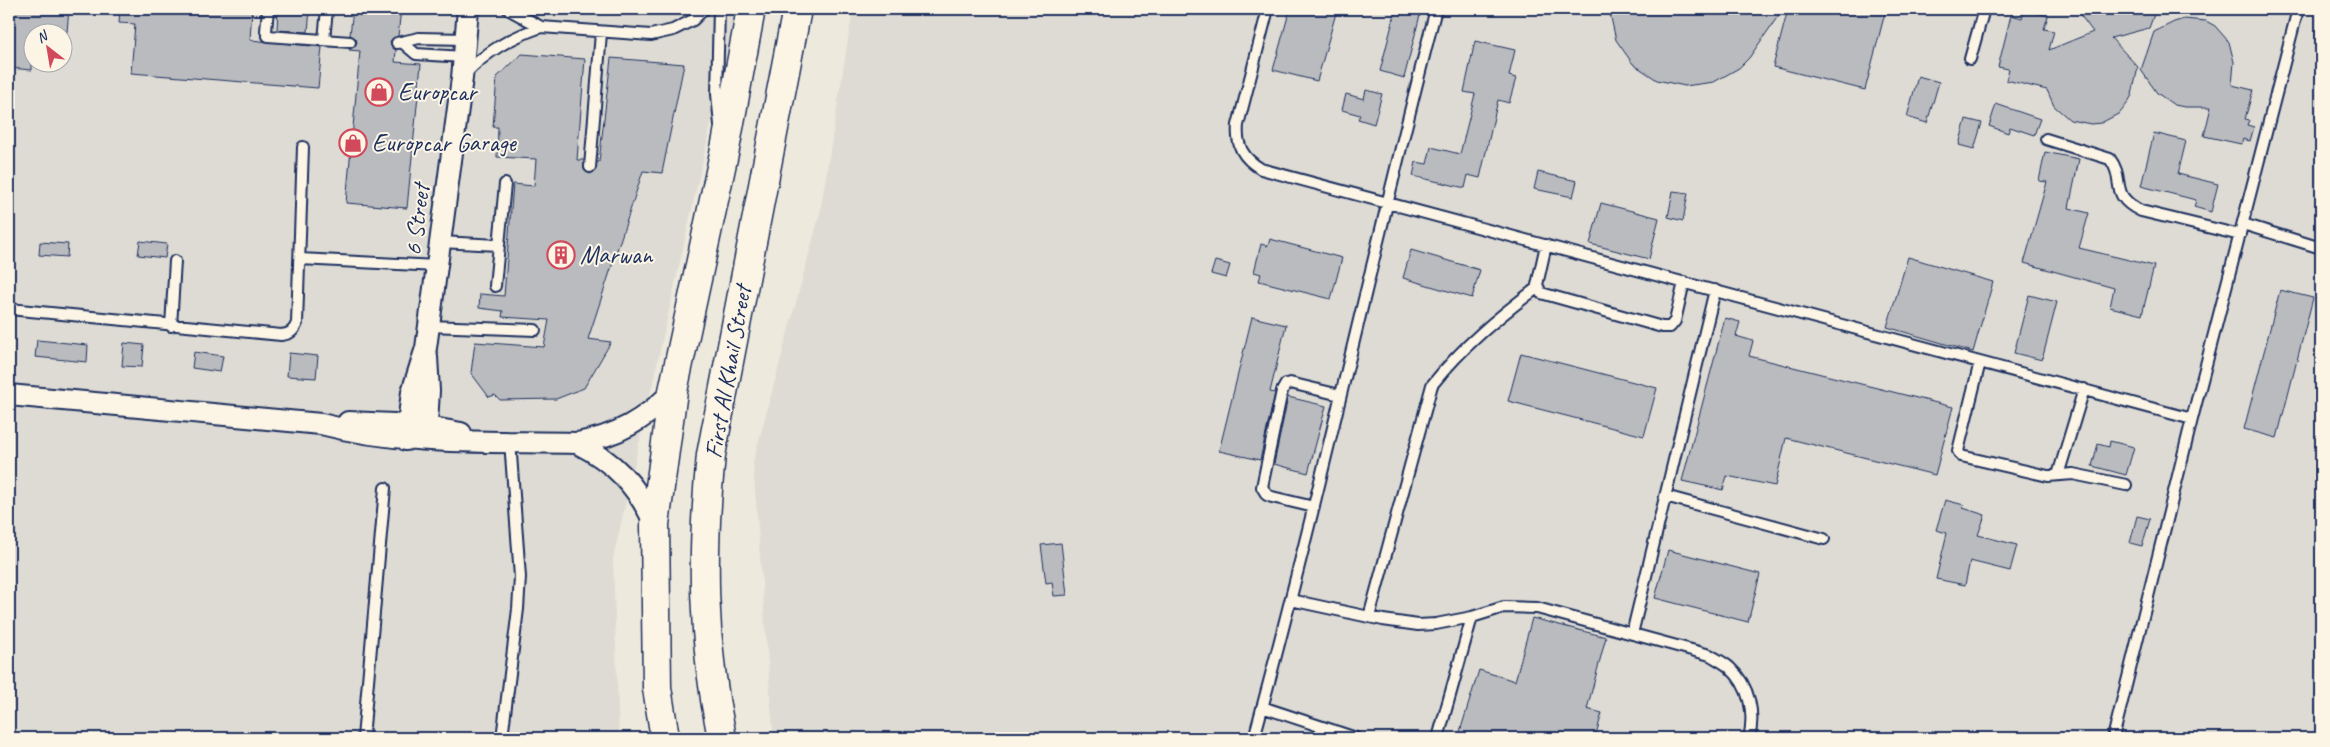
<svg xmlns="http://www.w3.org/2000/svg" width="2330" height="747" font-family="Caveat,sans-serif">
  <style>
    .built { fill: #dedbd4; fill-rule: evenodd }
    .building { fill: #babbbe; stroke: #1b2f5e }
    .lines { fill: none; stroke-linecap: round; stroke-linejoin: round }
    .lane-casing { stroke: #1b2f5e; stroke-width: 14 }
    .street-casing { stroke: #1b2f5e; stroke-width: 24 }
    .secondary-casing { stroke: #1b2f5e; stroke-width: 31 }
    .lane { stroke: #fcf5e5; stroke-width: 10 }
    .street { stroke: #fcf5e5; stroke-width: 20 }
    .secondary { stroke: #fcf5e5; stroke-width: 28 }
    .labels { text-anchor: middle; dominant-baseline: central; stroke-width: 4; stroke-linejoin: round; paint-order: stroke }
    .poi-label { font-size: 25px; fill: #1b2f5e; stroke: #fcf5e5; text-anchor: start }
    .street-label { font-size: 25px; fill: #1b2f5e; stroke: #fcf5e5 }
  </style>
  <rect width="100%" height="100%" fill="#eee9dd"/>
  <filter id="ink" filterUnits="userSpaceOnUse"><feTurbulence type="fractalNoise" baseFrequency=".02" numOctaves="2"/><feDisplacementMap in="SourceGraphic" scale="10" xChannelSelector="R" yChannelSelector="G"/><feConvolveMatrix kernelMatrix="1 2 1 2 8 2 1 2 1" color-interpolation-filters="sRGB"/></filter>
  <g filter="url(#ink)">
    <path class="built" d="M9,9h728l-124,550 6,179h-610zM32,32h30v30h-30z
      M853,9h1468v729h-1545l-3,-7 -20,-269 67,-249z"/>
    <path class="building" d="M9,9h60l-2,23h-35v38l-23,-2z
      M120,9h132l-2,31 72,7 -4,41 -187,-15 4,-49 -16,-1z
      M278,9h32l-2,23 -31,-2z
      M353,9h48l-3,27 -8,5 2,6 4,3 -1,12 26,2 -14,144 -61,-5 14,-152 -11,-1 8,-7 -1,-4 -6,-4z
      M1290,9h32l14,4 -19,68 -44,-11z
      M1396,9l25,2 -17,67 -24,-7z
      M1609,9h174l-34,49 -10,10 -25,14 -29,4 -28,-6 -24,-16 -17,-24z
      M1788,9h98l-21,81 -92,-23z
      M2076,9h80l-7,19 -38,10 27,29 -6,28 -5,9 -7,9 -19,10 -10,1 -21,-4 -16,-14 -7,-16 -41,-10 3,-11 -11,-2 13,-52 11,3 3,-8 23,6 -4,13 10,2 -5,19 44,-18z
      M2184,19l22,2 9,5 14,16 5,20 -2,23 21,5 -8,29 4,1 -2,5 7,2 -4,14 -7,-2 -2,5 -37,-8 7,-29h-26l-11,-2 -17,-12 -16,-23 13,-38 20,-10z
      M1475,41l40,9 -6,26 7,2 -7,25 -11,-3 -18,78 -12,-3 -3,13 -52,-12 3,-14 11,2 4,-17 29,7 15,-60 -11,-2z
      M522,54l63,5 -8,101h7v10l6,4 5,-3 2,-9h2l12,-104 73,6 -22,109 -19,-2 -55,168 23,3 -27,46 -28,11 -56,1 -5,-5 -6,2 -18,-24 4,-31 69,5 5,-27 -47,-3 1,-6 -24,-3 1,-14 24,2 9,-112 21,2 2,-27 -39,-2 1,-30h-5l4,-50z
      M1918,76l21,6 -12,41 -20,-6z
      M1366,90l16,4 -8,30 -16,-5 2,-4 -18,-5 4,-16 18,5z
      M1996,104l44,15 -6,16 -24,-8 -2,6 -19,-7z
      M1966,119l16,4 -8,26 -15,-4z
      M2154,133l32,8 -8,33 40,10 -7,28 -17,-5 2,-7 -55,-14z
      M2045,152l34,7 -10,49 20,5 -10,35 75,18 -12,49 -32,-8 4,-19 -90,-25 23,-81 -8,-1z
      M1538,172l39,9 -4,16 -39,-8z
      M1673,191l15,2 -5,28 -15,-4z
      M1601,203l58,15 -10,41 -59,-15z
      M1270,239l72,19 -11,41 -72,-18 2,-7 -7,-2 7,-28 7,2z
      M140,241l27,3 -2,14 -27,-3z
      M40,242l28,2 -1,13 -28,-2z
      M1411,250l69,20 -8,28 -69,-20z
      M1908,257l85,25 -20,70 -86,-25z
      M1215,261l15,4 -4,13 -15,-4z
      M2280,290l33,8 -36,140 -33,-9z
      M2029,295l28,7 -15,58 -28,-7z
      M1252,317l34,8 -16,67 5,1 -15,67 -41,-9z
      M1725,318l15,4 -4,14 17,5 -4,15 204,51 -18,68 -149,-37 -11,48 -48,-10 -4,14 -41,-9z
      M37,340l51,5 -1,17 -52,-5z
      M124,343l20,2 -2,22 -20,-1z
      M194,352l29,4 -3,16 -28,-4z
      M289,353l29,3 -2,22 -29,-2z
      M1521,353l136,35 -13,48 -136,-35z
      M1288,397l38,9 -18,67 -34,-9z
      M2110,441l24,6 -8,28 -34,-9 6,-22 11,3z
      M1945,500l19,5 -1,3 22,7 -7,20 39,10 -7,26 -40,-10 -5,24 -29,-6 11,-46 -11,-3z
      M2137,516l13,3 -8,27 -12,-3z
      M1061,543l6,52 -13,1 -2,-14 -6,1 -5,-38z
      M1668,550l92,24 -12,48 -93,-24z
      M1532,618l74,19 -19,72 15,4 -7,25h-47l-16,-5 -1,5h-73l21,-68 36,11z"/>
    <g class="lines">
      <g class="lane-casing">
        <path id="lane" d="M268,9l-2,22 2,5 82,6
          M508,9l33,18 110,8 22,-5 20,-10 11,-11
          M719,9l-2,85 3,31
          M1268,9l-30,116c-2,21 5,33 23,44l931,250
          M324,40l3,-31
          M397,43l22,-5 46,1
          M403,43l13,11 48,3
          M1970,59l14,-50
          M464,75c23,-24 46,-37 77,-48
          M2046,139l64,20c16,21 -2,36 31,52l99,24
          M590,167l11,-134
          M2243,224l78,24
          M440,242l59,3
          M1546,245l-9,40 4,8 121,34h8l5,-6 9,-39
          M300,259l137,7
          M495,286l10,-102
          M9,309l272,26c9,-1 13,-4 16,-12l6,-176
          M171,326l4,-65
          M429,326l106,4
          M1980,362l-22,89 3,5 87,20 25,-2 53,11
          M2058,475l26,-86
          M1665,496l159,43
          M1314,507l-42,-10 -5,-2 -5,-8 20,-96 4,-7 4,-1 50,12
          M1291,600l92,20 35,5 18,-1 36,-7 32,-10 33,1 173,47c6,4 15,8 20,13 20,18 25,46 19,70
          M1369,617l63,-232c31,-39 65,-67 105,-97
          M1632,634l83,-344
          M1262,707l94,31
          M363,738l22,-250
          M502,738l16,-129 2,-32 -10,-136
          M1254,738c66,-242 119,-487 182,-729
          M1438,738l34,-121
          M2113,738l79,-319 106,-410"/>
      </g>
      <g class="street-casing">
        <path id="street" d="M9,395l312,29c85,22 170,17 256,19 40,-7 68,-23 96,-52
          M348,422l69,3 44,8
          M426,438l3,-47 -2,-34
          M406,440l6,-48 14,-44 36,-270 6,-69
          M577,443c38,19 60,43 78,81"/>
      </g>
      <g class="secondary-casing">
        <path id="secondary" d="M665,738l-8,-50 -2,-164 18,-133 53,-247 25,-135
          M722,738c-20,-98 -21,-184 -11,-283l86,-446"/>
      </g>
      <use href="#lane" class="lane"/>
      <use href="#street" class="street"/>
      <use href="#secondary" class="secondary"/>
    </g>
  </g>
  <defs>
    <g id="shop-ring" transform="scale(1.4375)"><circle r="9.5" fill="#fcf5e5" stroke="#d1495b" stroke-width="1.5"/><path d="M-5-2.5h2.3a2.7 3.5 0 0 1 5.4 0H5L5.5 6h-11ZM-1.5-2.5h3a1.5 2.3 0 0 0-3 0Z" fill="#d1495b"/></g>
    <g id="building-ring" transform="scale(1.4375)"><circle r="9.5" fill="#fcf5e5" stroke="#d1495b" stroke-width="1.5"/><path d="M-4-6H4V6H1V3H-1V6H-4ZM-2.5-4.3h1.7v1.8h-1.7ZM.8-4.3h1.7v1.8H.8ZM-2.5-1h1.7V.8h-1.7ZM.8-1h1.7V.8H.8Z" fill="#d1495b"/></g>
  </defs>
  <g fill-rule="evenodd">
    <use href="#shop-ring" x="379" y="92"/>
    <use href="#shop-ring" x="353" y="143"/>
    <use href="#building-ring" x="561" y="255"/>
  </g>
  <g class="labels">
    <g class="poi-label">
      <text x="398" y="92">Europcar</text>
      <text x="372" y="143">Europcar Garage</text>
      <text x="580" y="255">Marwan</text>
    </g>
    <g class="street-label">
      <text transform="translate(417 220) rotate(-83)">6 Street</text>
      <text transform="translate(728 372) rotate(-80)">First Al Khail Street</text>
    </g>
  </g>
  <rect width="2330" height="747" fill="none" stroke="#fcf5e5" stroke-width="30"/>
  <rect x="15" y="15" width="2300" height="717" fill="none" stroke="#1b2f5e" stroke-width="2" filter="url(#ink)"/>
  <g transform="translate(48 48) rotate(329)"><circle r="24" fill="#fcf5e5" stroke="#a2a6af"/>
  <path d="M0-4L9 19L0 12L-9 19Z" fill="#d1495b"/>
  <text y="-8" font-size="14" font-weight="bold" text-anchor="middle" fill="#1b2f5e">N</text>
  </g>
</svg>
